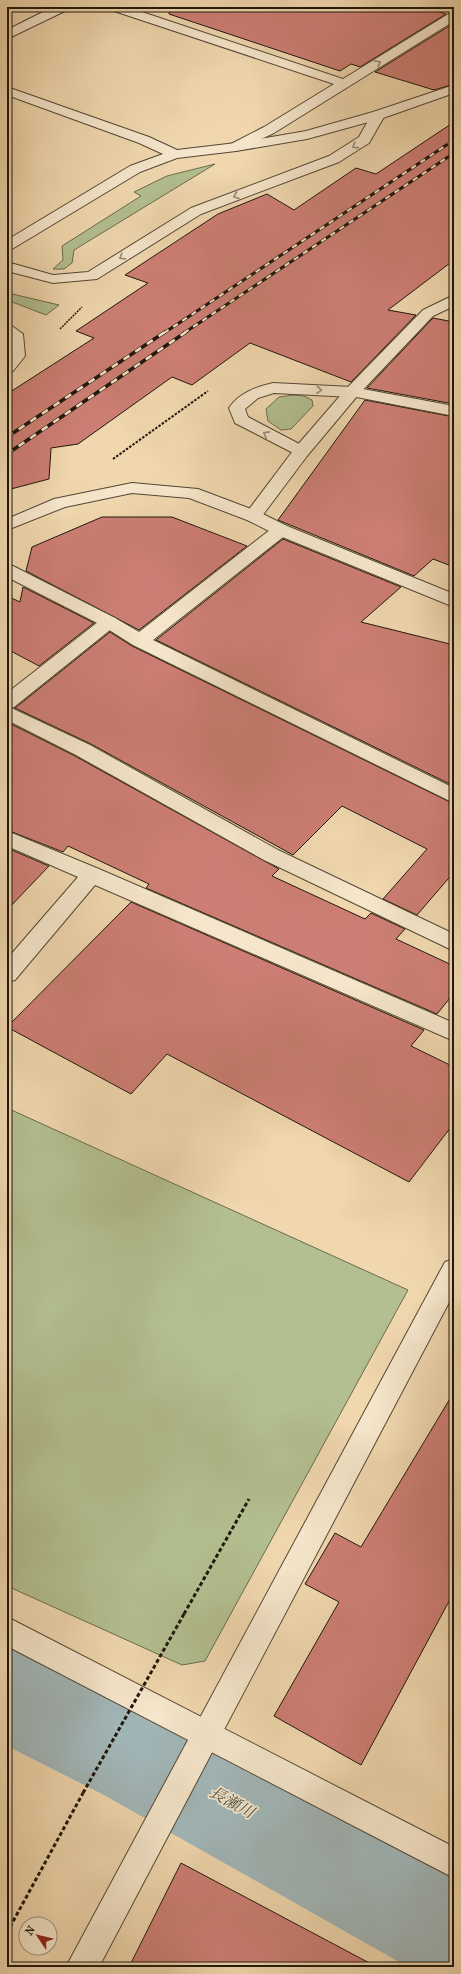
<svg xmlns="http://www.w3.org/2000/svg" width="461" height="1974" font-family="'IM FELL French Canon','Noto Serif JP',serif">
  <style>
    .green { fill: #b3bf90; stroke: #696b4e }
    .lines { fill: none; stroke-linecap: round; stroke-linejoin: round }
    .river { fill: #a1b6b8; fill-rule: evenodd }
    .building { fill: #cd7e74; stroke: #1f170c }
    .service-casing { stroke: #534734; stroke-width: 2 }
    .pedestrian-casing { stroke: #534734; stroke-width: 2 }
    .minor-casing { stroke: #534734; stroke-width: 2 }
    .tertiary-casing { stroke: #534734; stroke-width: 2 }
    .path-far2 { stroke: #1f170c; stroke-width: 1.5; stroke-dasharray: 2 1; stroke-linecap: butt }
    .path-far1 { stroke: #1f170c; stroke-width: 2; stroke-dasharray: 2.5 1.5; stroke-linecap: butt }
    .path { stroke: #1f170c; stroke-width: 3; stroke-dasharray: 4 2.5; stroke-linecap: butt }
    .service { fill: #f5e5ca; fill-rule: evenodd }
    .pedestrian { fill: #f5e5ca; fill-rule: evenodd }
    .minor { fill: #f5e5ca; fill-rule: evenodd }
    .tertiary { fill: #f5e5ca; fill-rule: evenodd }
    .rail-far1-casing { stroke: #1f170c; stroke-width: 3 }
    .rail-casing { stroke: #1f170c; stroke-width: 3.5 }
    .rail-far1 { stroke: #f5e5ca; stroke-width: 2; stroke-dasharray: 5.5; stroke-linecap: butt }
    .rail { stroke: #f5e5ca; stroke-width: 2.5; stroke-dasharray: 7; stroke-linecap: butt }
    .path-bridge { stroke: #1f170c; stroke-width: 3; stroke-dasharray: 4 2.5; stroke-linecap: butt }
    .oneway { stroke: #958874 }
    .labels { text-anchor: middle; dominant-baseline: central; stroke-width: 3.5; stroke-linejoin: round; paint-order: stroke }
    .near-water-label { font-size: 16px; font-style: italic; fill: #4c4f48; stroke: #f5e5ca }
  </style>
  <rect width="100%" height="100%" fill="#f0d7ae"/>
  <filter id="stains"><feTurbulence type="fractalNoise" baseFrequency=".005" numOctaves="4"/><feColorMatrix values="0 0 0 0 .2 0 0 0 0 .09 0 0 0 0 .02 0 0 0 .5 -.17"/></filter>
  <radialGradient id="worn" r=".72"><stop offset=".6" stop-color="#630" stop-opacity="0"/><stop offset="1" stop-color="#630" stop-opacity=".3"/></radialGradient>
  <path class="green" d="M215,164l-141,86 -2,13 -8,6h-11l10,-9 -1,-14 79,-50 -7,-4 33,-16z
    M7,293h1l51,12 -13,10 -39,-15z
    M294,395l10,1 8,4 1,6 -22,23 -10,1 -13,-9 -2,-12 13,-12z
    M7,1108l401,182 -203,371 -23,4 -175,-79z"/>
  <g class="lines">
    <path class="river" d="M7,1632c155,62 300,147 447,226v109h-46l-304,-172 -97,-49z"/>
  </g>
  <path class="building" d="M170,7h254l22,7 -86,53 -9,-3 -11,7 -171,-57z
    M454,23v61l-20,6 -59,-18z
    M454,122v138l-66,50 28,5 -65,67 -101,-39 -58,42 -20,-8 -94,67 -27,4 -2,31 -42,11v-96l87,-56 -18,-7 72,-48 -23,-8 93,-61 49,-20 27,16 62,-42 20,6z
    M433,318l21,4v82l-87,-16z
    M365,400l89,17v150l-21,-8 -19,17 -136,-56z
    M102,517h70l75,29 -108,84 -113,-59 6,-24z
    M283,539l118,48 -40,35 93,23v141l-298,-146z
    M23,587l71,36 -55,43 -32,-17v-53l13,6z
    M110,632l22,14 322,158v68l-37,43 -34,-16 44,-50 -85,-43 -49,49 -202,-111 -76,-36z
    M7,722l68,34 204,113 -7,7 93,43 6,-6 34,16 -9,10 58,27v27l-17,21 -291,-126 3,-4 -81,-38 -5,6 -56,-22z
    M7,848l42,18 -42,44z
    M131,902l293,128 -13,16 43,21v56l-45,59 -242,-128 -36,40 -124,-67z
    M454,1392v200l-93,173 -87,-49 65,-114 -34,-18 30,-51 26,14z
    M181,1863l196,104h-248z"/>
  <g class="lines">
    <g class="service-casing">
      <path id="service" d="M378,111l5,1 2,3 -16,28 -30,19 -138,52 -104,65 -44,4 -46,-12v-9l46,13 35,-3 103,-64 138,-52 30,-19 14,-25z
        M7,324l5,2 11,8 2,22 -12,15 -6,2v-15l2,-3z
        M273,383l79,4 6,2 2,3 -2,3 -6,2 -78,-4 -16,5 -13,11 3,8 59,31 2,4 -2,4 -6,1 -66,-34 -6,-15c10,-15 27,-21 44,-25z
        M109,616l6,2 3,4 -3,4 -101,81 -7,2v-16l96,-75z"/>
    </g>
    <g class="pedestrian-casing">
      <path id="pedestrian" d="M352,387l102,19v10l-108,-21 -2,-3 2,-3z"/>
    </g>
    <g class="minor-casing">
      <path id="minor" d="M53,7h16l-2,3 -60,29v-9z
        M109,7h18l216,72 107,-66 4,-1v9l-180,112 -38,18 -5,-1 -2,-3 2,-3 33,-17 70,-43 -223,-74z
        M454,295v11l-21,10 -75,79 -51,61 -48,64 -6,1 -6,-1 -3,-4 51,-68 51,-59 77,-79z
        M281,525l6,1 3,4 -3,4 -134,106 301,148v15l-321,-158 -30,-19 -96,-49v-12l6,1 102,52 24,14 136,-106z
        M7,706l83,39 188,105 176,84v17l-190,-91 -188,-105 -69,-35z
        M7,831l92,38 355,154v18l-359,-156 -80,95 -8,2v-23l71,-82 -71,-31z
        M454,1259v34l-355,674h-33l379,-705z"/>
    </g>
    <g class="tertiary-casing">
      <path id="tertiary" d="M454,85v8l-71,25 -76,21 -71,12 -59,7 -37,14 -128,77 -5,1v-10l123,-74 33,-12 -24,-11 -132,-48v-8l142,50 28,13 59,-7 70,-12 67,-19z
        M132,483l66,6 61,23 28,14 167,68v13l-179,-73 -28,-14 -58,-22 -57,-5 -67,14 -58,23v-11l47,-20z
        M7,1617l447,230v31l-447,-232z"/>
    </g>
    <path class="path-far2" d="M60,329l22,-22"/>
    <path class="path-far1" d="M113,459l95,-68"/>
    <path class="path" d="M184,1614l65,-115
      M10,1927l73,-134"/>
    <use href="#service" class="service"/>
    <use href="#pedestrian" class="pedestrian"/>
    <use href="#minor" class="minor"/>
    <use href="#tertiary" class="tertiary"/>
    <g class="rail-far1-casing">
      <path id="rail-far1" d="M164,333l290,-193
        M184,333l270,-180"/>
    </g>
    <g class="rail-casing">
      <path id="rail" d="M7,437l158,-105
        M7,454l179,-122"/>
    </g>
    <use href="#rail-far1" class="rail-far1"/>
    <use href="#rail" class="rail"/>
    <path class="path-bridge" d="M83,1793l101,-179"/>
  </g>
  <defs><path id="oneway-chevron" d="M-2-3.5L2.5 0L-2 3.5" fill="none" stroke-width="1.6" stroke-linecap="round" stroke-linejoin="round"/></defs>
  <g class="oneway">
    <use href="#oneway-chevron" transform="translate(378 63) rotate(-31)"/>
    <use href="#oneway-chevron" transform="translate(355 146) rotate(148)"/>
    <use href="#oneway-chevron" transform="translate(236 196) rotate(160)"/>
    <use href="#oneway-chevron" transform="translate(122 257) rotate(148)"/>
    <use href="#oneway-chevron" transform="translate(319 390) rotate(3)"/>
    <use href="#oneway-chevron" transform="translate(266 434) rotate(-152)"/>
  </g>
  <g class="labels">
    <g class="near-water-label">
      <text transform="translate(232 1802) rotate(29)">長瀬川</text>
    </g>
  </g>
  <rect width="461" height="1974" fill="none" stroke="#f0d7ae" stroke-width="24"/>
  <rect x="8" y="8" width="445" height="1958" fill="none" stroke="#1f170c" stroke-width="2"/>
  <rect x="12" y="12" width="437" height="1950" fill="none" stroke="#1f170c"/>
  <g transform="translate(38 1936) rotate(305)"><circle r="19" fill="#f5e5ca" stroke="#9f937e"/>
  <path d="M0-3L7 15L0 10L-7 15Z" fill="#8f2418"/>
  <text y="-6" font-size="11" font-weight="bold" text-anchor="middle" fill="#1f170c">N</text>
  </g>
  <rect width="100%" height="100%" filter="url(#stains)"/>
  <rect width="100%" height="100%" fill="url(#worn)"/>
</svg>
